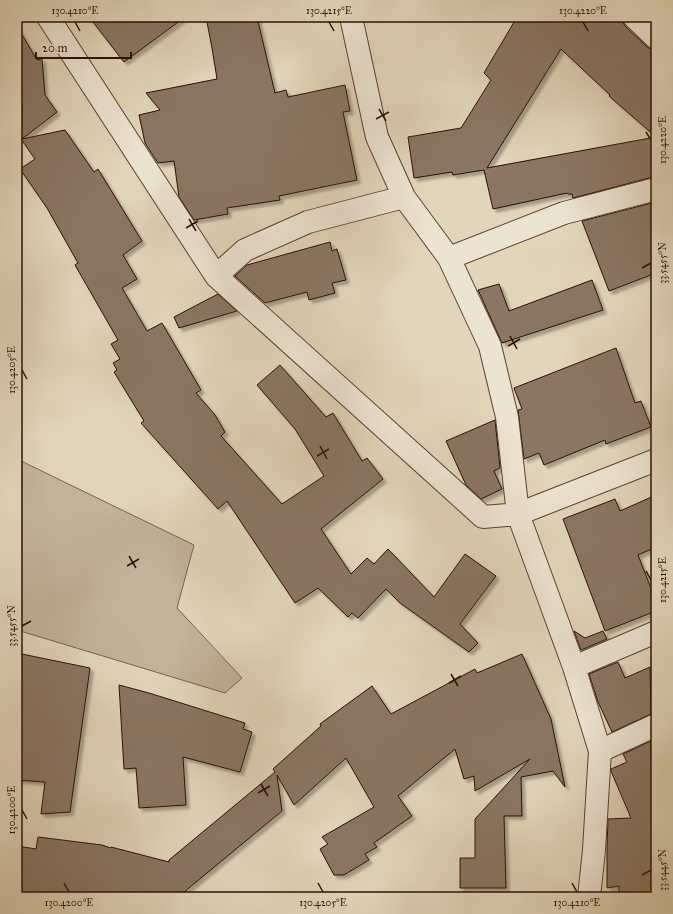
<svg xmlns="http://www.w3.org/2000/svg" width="673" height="914" font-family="'IM FELL Great Primer',serif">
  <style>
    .green { fill: #c3b49b; stroke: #776250 }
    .building { fill: #8a7663; stroke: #2b0f05; filter: url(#shadow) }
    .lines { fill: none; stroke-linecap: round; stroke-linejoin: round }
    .street-casing { stroke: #594132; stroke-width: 24 }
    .street { stroke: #ece4d2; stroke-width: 22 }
    .ticks { fill: none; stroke: #2b0f05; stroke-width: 1.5 }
    .neatline { fill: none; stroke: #2b0f05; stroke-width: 1.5 }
    .ticks-label { font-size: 10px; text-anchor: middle; fill: #2b0f05 }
  </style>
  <defs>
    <filter id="shadow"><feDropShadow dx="3.5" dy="3.5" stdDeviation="1" flood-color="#0004"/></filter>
  </defs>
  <rect width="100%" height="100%" fill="#e2d6ba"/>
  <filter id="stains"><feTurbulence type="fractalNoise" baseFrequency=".005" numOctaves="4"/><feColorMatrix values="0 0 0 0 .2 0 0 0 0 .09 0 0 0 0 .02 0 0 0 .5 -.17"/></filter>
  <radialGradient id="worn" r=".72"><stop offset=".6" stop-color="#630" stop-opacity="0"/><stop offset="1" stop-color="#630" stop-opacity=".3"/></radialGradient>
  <path class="green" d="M17,459l177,86 -17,63 65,70 -17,15 -208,-63z"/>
  <path class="building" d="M89,17h96l-61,45z
    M206,17h51l18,76 11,-3 2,7 57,-12 5,26 -7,1 14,68 -78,16 1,4 -53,8 1,6 -34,6 -15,-23 -5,-36 -16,2 -13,-20 -6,-28 21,-5 -14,-17 71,-14 -5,-31z
    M517,17h105v4l3,5 22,21 6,3h3v87l-47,-41 1,-1 -49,-46 -74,119 169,-31v40h-3l-80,21 -1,-4h-4l-1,-1 -74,16 -9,-39 -31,5 -1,-3 -38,6 -6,-41 53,-9 30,-48 -7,-7z
    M17,26l20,34 5,-1 3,36 12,17 -35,27 43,-9 29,42 4,-3 44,72 -19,14 14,24 -15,9 25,43 15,-8 39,67 -5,3 19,22 10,17 -4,4 61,68 42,-28 -29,-47 -38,-44 23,-20 46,52 7,-4 29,48 5,-3 16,21 -62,50 30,45 16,-16 7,6 14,-15 46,48 31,-43 31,22 -36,48 18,19 -9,9 -69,-49 -14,-14 -28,29 -6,-5 -4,4 -30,-29 -23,15 -68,-102 -9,8 -77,-86 3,-2 -30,-49 3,-2 -4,-7 7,-4 -9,-15 7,-4 -43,-75 3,-2 -31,-55 -27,-39 15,-10 -14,-20 -1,1 -3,-37z
    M656,202v71l-47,18 -27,-70z
    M330,242l2,9 5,-2 9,31 -14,3 3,10 -26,7 -2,-8 -42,11 -30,-27 12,-11z
    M592,280l11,30 -101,33 -24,-53 21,-6 10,27z
    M218,294l19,17 -58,17 -5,-11z
    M616,348l19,55 6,-2 10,26 -45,17 -1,-4 -61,25 -5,-12 -15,6 -6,-49 4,-1 -8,-21z
    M495,420l5,48 -6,3 8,18 -21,10 -15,-14 -20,-44z
    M656,495v52l-18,8 18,46v10l-51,20 -42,-112 52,-20 5,12z
    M574,631l11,7 18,-7 4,8 -26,11z
    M17,653l73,15 -20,144 -29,2 4,-32 -28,-2z
    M522,654l29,65 14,68 -12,-16 -32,6 1,39h-18l2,72h-46v-30h15v-39l55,-60 -55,32 -1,-15 -10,3 -9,-30 -57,47 14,20 -38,27 3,4 -12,7 4,6 -25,15h-10l-14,-26 8,-5 -6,-7 52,-30 -28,-49 -52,47 -17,-30 5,36 -104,86h-161v-51l19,3 2,-12 64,8 9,3v-1l58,15v-2l106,-88 -2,-3 48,-43 -1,-2 52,-38 19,28 84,-45 2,4z
    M618,662l7,16 25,-11 1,47 -39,18 -14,-30 -9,-28z
    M119,685l30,8 96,30 -2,6 9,3 -12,40 -57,-15 3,48 -47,3 -3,-40 -12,1z
    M651,741l2,156h-34v-11l-12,2v-41l1,-28 23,-1 -20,-47v-2l16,-7 -4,-8z"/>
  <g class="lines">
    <g class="street-casing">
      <path id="street" d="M48,17l168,259 267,241 35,-3 56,153 26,84 -6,99 -5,47
        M351,17l26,120 27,60 45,61 41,88 17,71 11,97 138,-54
        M634,17l22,21
        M449,258l115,-45 92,-24
        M216,276l29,-26 63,-28 96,-25
        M574,667l82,-35
        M600,751l56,-26"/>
    </g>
    <use href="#street" class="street"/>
  </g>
  <path class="ticks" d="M75,22l5,9M329,22l5,9M583,22l5,9M379,109l7,12M376,119l13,-7M646,132l5,8M189,219l7,12M186,228l12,-7M642,268l9,-5M510,336l7,13M508,346l12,-7M22,370l5,9M320,446l7,13M317,456l12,-7M129,556l7,12M127,566l12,-7M646,571l5,9M22,626l9,-5M451,674l7,12M449,683l12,-7M261,784l7,12M258,793l12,-7M22,810l5,9M642,875l9,-5M64,883l5,9M318,883l5,9M572,883l5,9"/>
  <rect width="673" height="914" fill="none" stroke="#e2d6ba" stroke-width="44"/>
  <path d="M36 52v6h95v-6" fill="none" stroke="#2b0f05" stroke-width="2"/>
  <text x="42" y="52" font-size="12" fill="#2b0f05" stroke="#ece4d2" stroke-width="3" paint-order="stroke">20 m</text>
  <rect x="22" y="22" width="629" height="870" class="neatline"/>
  <g class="ticks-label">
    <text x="75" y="14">130.4210°E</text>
    <text x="329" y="14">130.4215°E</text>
    <text x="583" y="14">130.4220°E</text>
    <text transform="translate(662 140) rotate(-90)" y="4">130.4220°E</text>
    <text transform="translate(662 263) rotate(-90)" y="4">33.5455°N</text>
    <text transform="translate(11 370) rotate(-90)" y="4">130.4205°E</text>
    <text transform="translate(662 580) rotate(-90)" y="4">130.4215°E</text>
    <text transform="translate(11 626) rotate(-90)" y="4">33.5455°N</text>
    <text transform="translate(11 810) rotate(-90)" y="4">130.4200°E</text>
    <text transform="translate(662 870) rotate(-90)" y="4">33.5445°N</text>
    <text x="69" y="906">130.4200°E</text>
    <text x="323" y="906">130.4205°E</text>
    <text x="577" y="906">130.4210°E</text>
  </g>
  <rect width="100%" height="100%" filter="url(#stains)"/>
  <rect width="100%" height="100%" fill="url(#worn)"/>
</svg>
